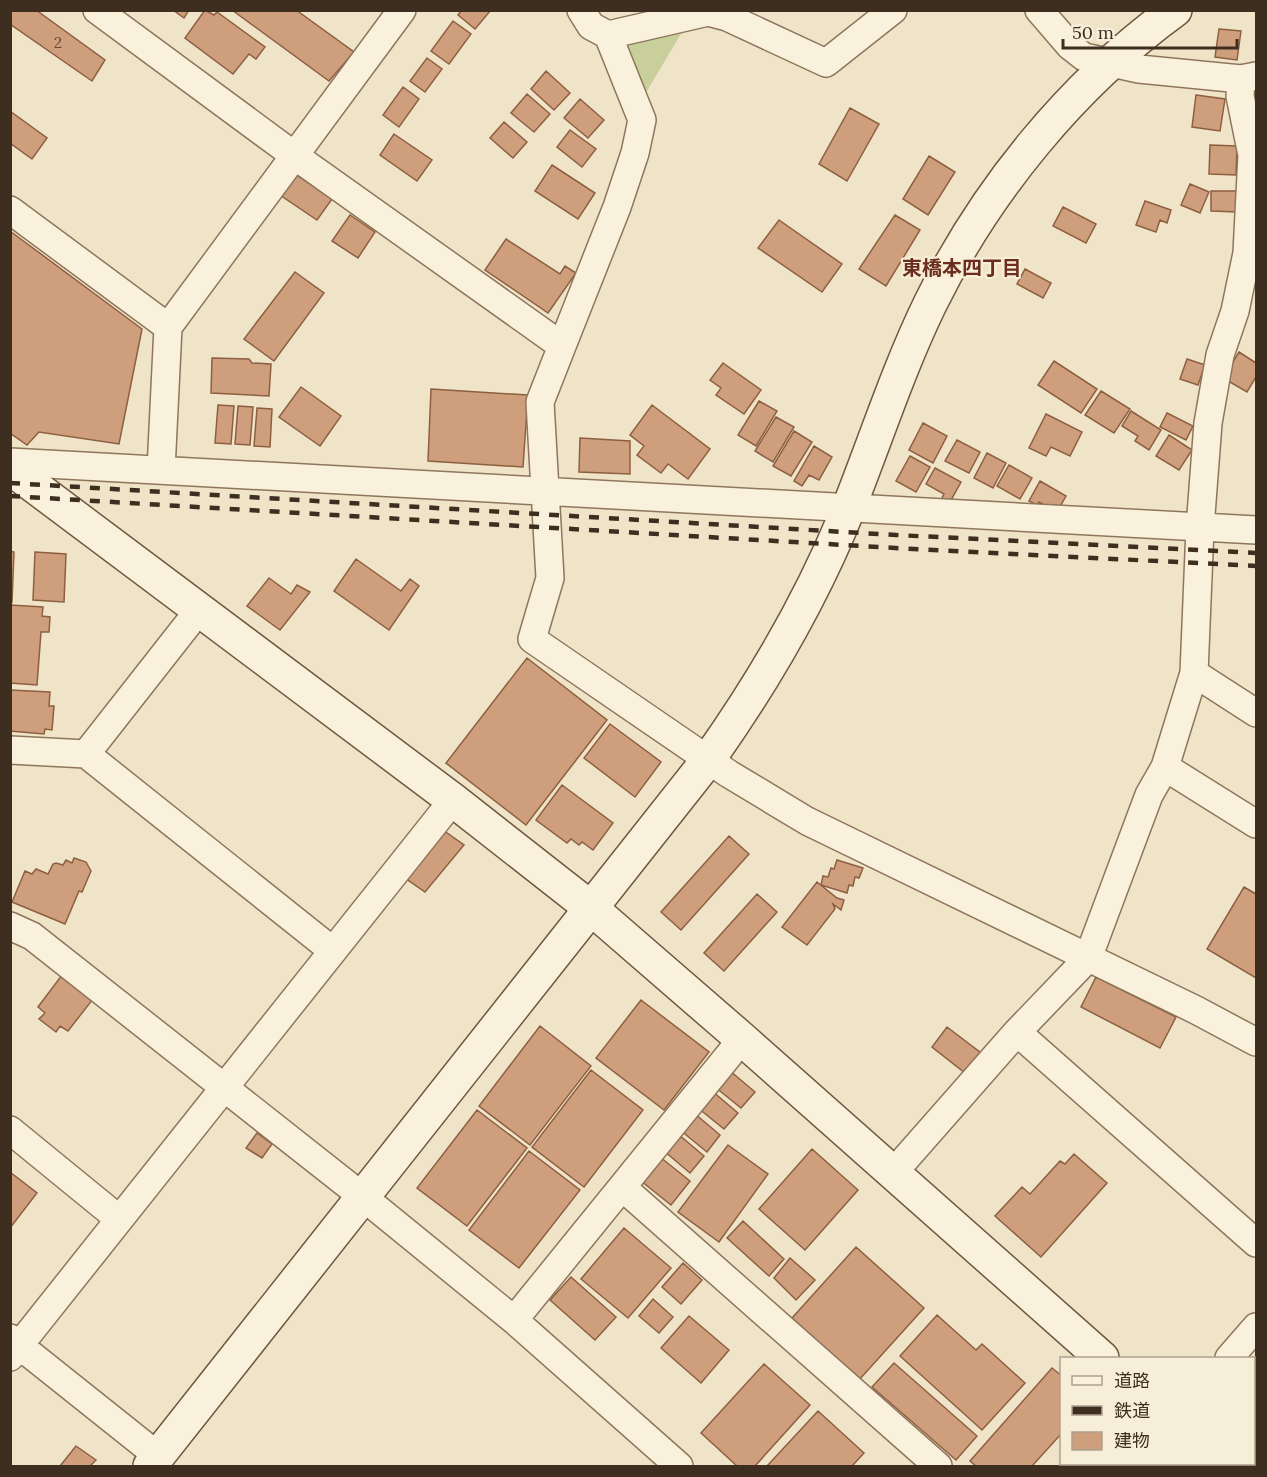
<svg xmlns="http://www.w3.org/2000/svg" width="1267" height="1477" font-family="Lora,'Noto Sans JP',serif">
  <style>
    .green { fill: #c9cf9b }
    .building { fill: #cf9f7d; stroke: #8d5f41; stroke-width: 1.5 }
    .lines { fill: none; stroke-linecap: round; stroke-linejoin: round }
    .street-casing { stroke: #8d765c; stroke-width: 30 }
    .secondary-casing { stroke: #6f573f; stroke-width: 36 }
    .street { stroke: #faf1dc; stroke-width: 27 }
    .secondary { stroke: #faf1dc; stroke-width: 33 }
    .rail { stroke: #3d2e20; stroke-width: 4.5; stroke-dasharray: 10 10; stroke-linecap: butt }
    .labels { text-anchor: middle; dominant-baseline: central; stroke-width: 4.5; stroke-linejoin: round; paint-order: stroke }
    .number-label { font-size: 15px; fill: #624a37 }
    .neighbourhood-label { font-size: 20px; font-weight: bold; fill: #6b2e1e; stroke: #f7eed8 }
  </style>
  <rect width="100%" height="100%" fill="#f0e4c8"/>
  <path class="green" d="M685,27l-41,69 -20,-55z"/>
  <path class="building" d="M10,10h26l69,50 -13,21 -82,-57z
    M173,10h16l-5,8z
    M205,10l9,5 3,-3 48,35 -9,12 -7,-5 -16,20 -48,-36z
    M232,10h64l58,42 -25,29z
    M462,10h29l-16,19 -17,-14z
    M453,21l18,13 -22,30 -18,-13z
    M1219,29l22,2 -4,29 -22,-3z
    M427,58l15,11 -17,23 -15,-11z
    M546,71l24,22 -16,17 -23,-21z
    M403,87l16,12 -20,28 -16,-12z
    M527,94l23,20 -16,18 -23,-19z
    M1196,95l29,4 -5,32 -28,-4z
    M580,99l24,21 -16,18 -24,-20z
    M850,108l29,16 -32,57 -28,-17z
    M10,111l37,27 -15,21 -22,-16z
    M504,122l23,20 -14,16 -23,-20z
    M570,130l26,19 -14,18 -25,-20z
    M394,134l38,26 -15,21 -37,-26z
    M1210,145l27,1 -1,29 -27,-1z
    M929,156l26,16 -27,43 -25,-16z
    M552,165l43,28 -17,26 -43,-28z
    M295,174l37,25 -15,21 -37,-25z
    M1190,184l19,8 -9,21 -19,-8z
    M1211,191h26v21l-26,-1z
    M1145,201l26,9 -4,13 -7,-3 -4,12 -20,-7z
    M1063,207l33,17 -10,19 -33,-17z
    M350,215l25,17 -17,26 -26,-17z
    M895,215l25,15 -34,56 -27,-17z
    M779,220l63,44 -20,28 -64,-44z
    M10,231l132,98 -23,115 -80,-12 -12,13 -17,-12z
    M506,239l54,35 5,-8 11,7 -28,40 -63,-43z
    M1025,269l26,14 -8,15 -26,-14z
    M295,272l29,21 -50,68 -30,-22z
    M1239,352l17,11v14l-9,15 -24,-14z
    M212,358l37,1 3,4 19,1 -2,32 -58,-3z
    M1187,359l18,6 -7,20 -18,-6z
    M1054,361l43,28 -16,24 -43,-28z
    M723,363l38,27 -17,24 -28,-19 5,-7 -11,-8z
    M301,387l40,29 -21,30 -41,-29z
    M431,389l97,6 -5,72 -95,-6z
    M1101,391l29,18 -16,24 -29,-18z
    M759,401l18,10 -21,35 -18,-11z
    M218,405l16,1 -3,38 -16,-1z
    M652,405l58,44 -22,30 -20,-15 -7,9 -24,-18 7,-9 -14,-11z
    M238,406l15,1 -3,38 -15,-1z
    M257,408l15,1 -2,38 -16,-1z
    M1131,411l30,19 -12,20 -14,-9 3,-5 -16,-10z
    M1167,413l26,13 -7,14 -26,-13z
    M1046,414l36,18 -12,24 -19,-9 -5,9 -17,-8z
    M776,417l18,10 -21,35 -18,-11z
    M923,423l24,13 -14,27 -24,-13z
    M794,431l18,11 -21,34 -18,-10z
    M1169,435l23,15 -13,20 -23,-14z
    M580,438l50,3v33l-51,-2z
    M957,440l23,12 -11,21 -24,-12z
    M814,446l18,11 -13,23 -10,-5 -7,11 -8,-5z
    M987,453l19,10 -13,25 -19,-10z
    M910,456l20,11 -14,25 -20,-11z
    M1009,465l23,13 -12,21 -23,-13z
    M935,468l26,14 -11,20 -8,-4 2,-4 -18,-10z
    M1040,481l26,15 -9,16 -18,-10 -2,3 -8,-4z
    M10,551l4,1 -2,50h-2z
    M35,552l31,2 -2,48 -31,-2z
    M356,559l45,32 9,-12 9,7 -30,44 -55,-39z
    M269,578l22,16 6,-9 13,7 -30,38 -33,-24z
    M10,605l33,2 -1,9 8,1 -1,15h-8l-4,53 -27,-2z
    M527,658l80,62 -81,105 -80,-62z
    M10,690l40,2 -1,14h5l-2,24 -7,-1 -1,5 -34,-3z
    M610,724l51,38 -26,35 -51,-39z
    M562,785l51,38 -20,27 -11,-8 -3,3 -8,-6 -4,4 -31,-23z
    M443,830l21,15 -39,47 -20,-14z
    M729,836l20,18 -68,76 -20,-18z
    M74,858l12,4 5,9 -9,21 -3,-1 -14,33 -53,-22 13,-31 7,3 4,-5 12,5 5,-10 3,-1 7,2 3,-5 6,3z
    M837,860l26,8 -4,10 -4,-1 -2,9 -4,-1 -2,8 -26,-8 2,-9 5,1 3,-9 3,1z
    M817,882l20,16 7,2 -3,10 -8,-6 2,5 -28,36 -25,-18z
    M1244,887l12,7v84l-49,-29z
    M757,894l20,18 -53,59 -20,-18z
    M62,975l31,24 -25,32 -8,-5 -4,6 -17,-13 6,-6 -7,-6z
    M1096,977l80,40 -16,31 -79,-41z
    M641,1000l68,52 -45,58 -68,-52z
    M540,1026l51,40 -61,79 -51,-39z
    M947,1027l34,26 -16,20 -33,-26z
    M591,1070l52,40 -59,77 -52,-40z
    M729,1070l26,22 -14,16 -26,-21z
    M712,1091l26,22 -14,16 -26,-21z
    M477,1110l50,38 -60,78 -50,-38z
    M694,1113l26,22 -13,17 -27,-22z
    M257,1133l15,11 -10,14 -16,-10z
    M678,1134l26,22 -14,17 -26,-22z
    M728,1145l40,29 -49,68 -41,-30z
    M812,1149l46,41 -53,60 -46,-41z
    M529,1151l51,39 -61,78 -50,-38z
    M1074,1154l33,29 -66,74 -46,-41 27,-29 8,7 30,-33 5,3z
    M660,1157l30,24 -19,24 -30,-24z
    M10,1172l27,21 -27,35z
    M743,1221l41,38 -15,17 -42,-38z
    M624,1228l47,40 -43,50 -47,-39z
    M856,1247l68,61 -65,72 -67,-62z
    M790,1258l25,22 -19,20 -22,-22z
    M683,1263l19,17 -21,24 -19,-17z
    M571,1277l45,40 -21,23 -45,-40z
    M653,1299l20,18 -14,16 -20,-17z
    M937,1315l39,35 6,-6 43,39 -43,47 -82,-74z
    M689,1316l40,34 -28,33 -40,-35z
    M894,1363l83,73 -21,24 -84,-73z
    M764,1364l46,41 -55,61h-18l-36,-33z
    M1052,1368l10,8v57l-30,33h-56l-6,-5z
    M1254,1398l2,3v52l-2,-3z
    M818,1411l46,42 -12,13h-85z
    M76,1446l20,14 -6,6h-30z"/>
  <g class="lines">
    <g class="street-casing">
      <path id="street" d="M97,10l198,146 267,190 -22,56 10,176 -18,61 197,135 78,47 389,189 60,32
        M581,10l10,16 17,9 100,-23 19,5 99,46 67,-53
        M1039,10l31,36 14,11 55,12 102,10 15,-3
        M1241,79l-1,17 12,59 4,2
        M10,210l158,117 -7,143
        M168,327l234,-317
        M562,346l55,-139 18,-54 7,-33 -34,-85
        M10,462l1246,68
        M1194,673l62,40
        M10,750l76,4 247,197
        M86,754l113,-144
        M1165,767l91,57
        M10,926l22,10 331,261 151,123 165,146
        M1017,1032l239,211
        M10,1130l109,89
        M893,1173l124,-141 71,-74 61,-163 16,-28 29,-94 6,-145 8,-105 12,-68 15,-44 12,-58 5,-98
        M622,1187l316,279
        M514,1320l228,-281
        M10,1338l148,118
        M10,1357l443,-557
        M1229,1358l27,-31
        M1132,1466l3,-2"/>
    </g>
    <g class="secondary-casing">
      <path id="secondary" d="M10,468l443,332 139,109 150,130 360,319
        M1220,1464l3,2
        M150,1466l558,-706c56,-79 105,-163 141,-253 27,-68 49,-137 81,-203 56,-114 142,-219 245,-294"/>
    </g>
    <use href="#street" class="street"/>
    <use href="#secondary" class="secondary"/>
    <path class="rail" d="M10,483l886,52 360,18
      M10,496l885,52 361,18"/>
  </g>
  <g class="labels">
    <g class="number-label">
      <text x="58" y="42">2</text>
    </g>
    <g class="neighbourhood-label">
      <text x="962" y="267">東橋本四丁目</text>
    </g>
  </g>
  <rect width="1267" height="1477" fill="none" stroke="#3d2e20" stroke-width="24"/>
  <rect x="1060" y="1357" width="195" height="108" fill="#f7eed8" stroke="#ada18e" stroke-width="1.5"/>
  <rect x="1072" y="1376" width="30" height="9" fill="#faf1dc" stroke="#ada18e" stroke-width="1.5"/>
  <text x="1114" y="1387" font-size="18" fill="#3d2e20">道路</text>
  <rect x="1072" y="1406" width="30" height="9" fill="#3d2e20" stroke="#ada18e" stroke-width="1.5"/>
  <text x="1114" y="1417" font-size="18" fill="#3d2e20">鉄道</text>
  <rect x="1072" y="1432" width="30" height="18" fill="#cf9f7d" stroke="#ada18e" stroke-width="1.5"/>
  <text x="1114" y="1447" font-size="18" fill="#3d2e20">建物</text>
  <path d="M1063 39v9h174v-9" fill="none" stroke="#3d2e20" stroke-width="3"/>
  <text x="1072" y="39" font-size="18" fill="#3d2e20" stroke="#f7eed8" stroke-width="4.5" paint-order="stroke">50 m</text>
</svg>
